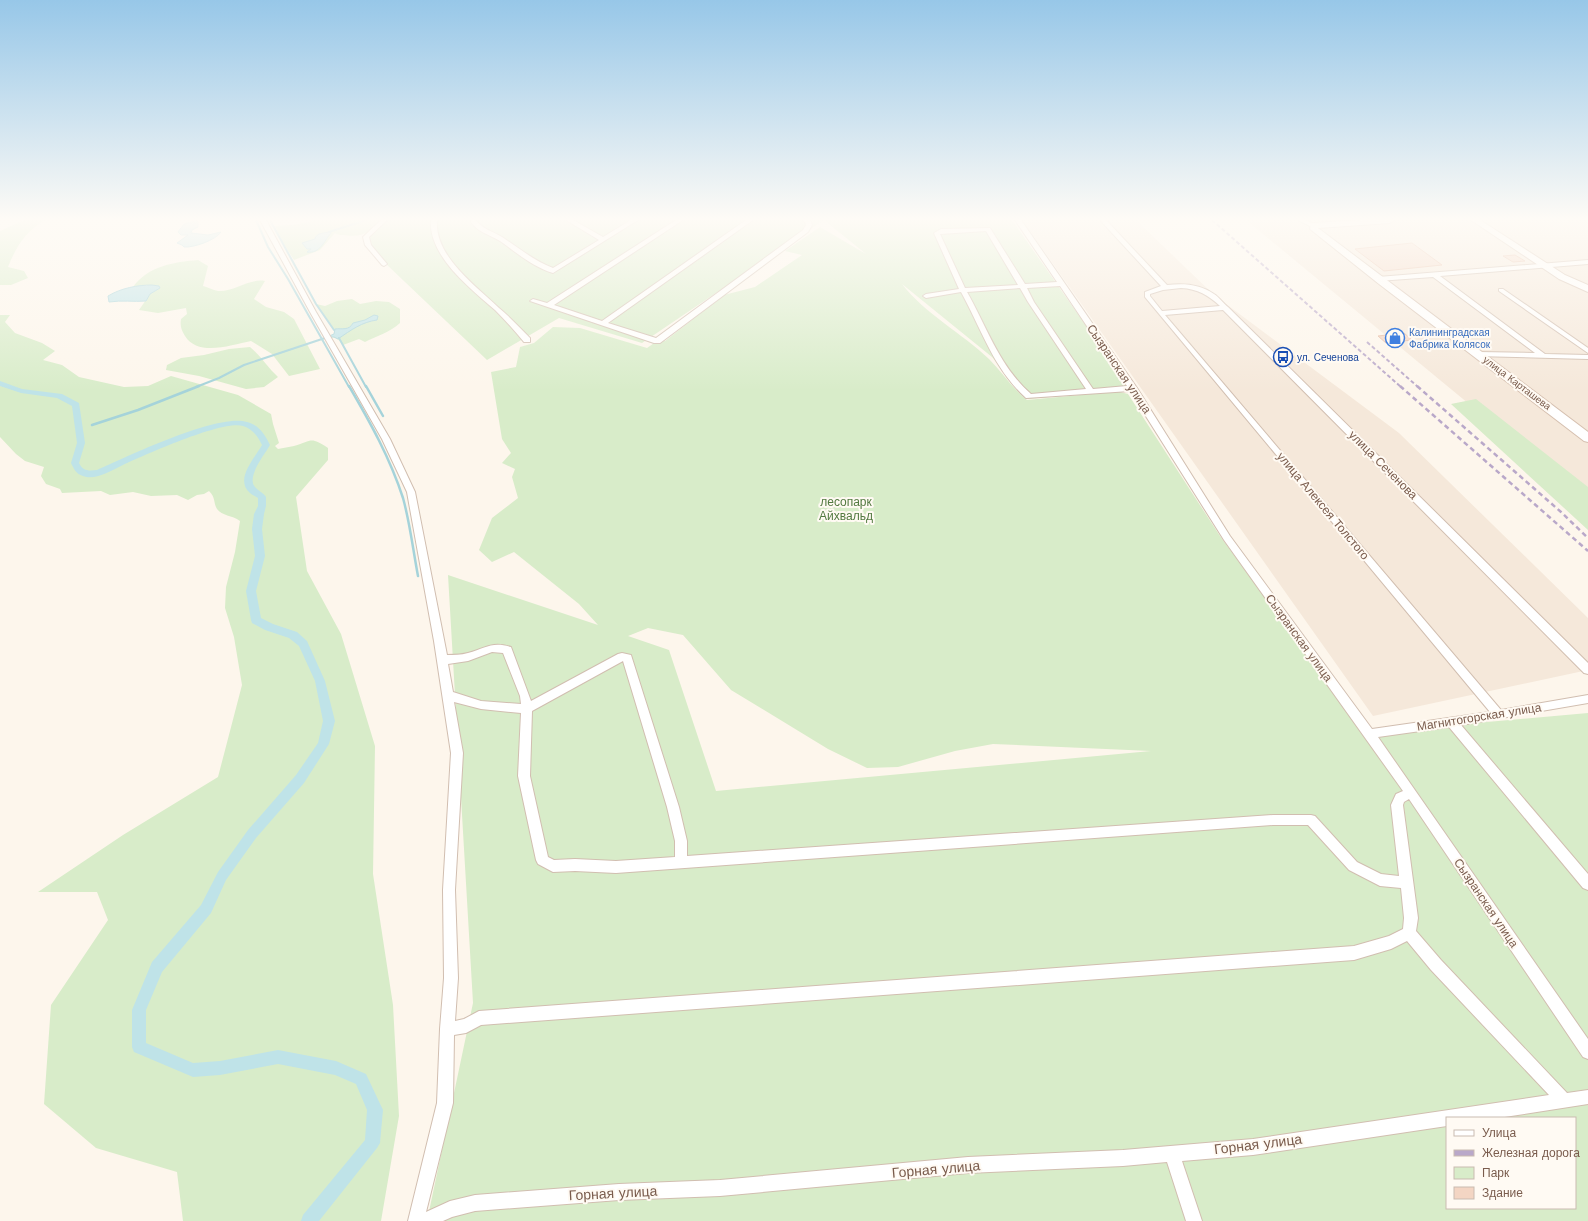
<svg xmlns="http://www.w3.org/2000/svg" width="1588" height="1221" font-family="'Work Sans',sans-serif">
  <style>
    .residential { fill: #f5e8da }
    .green { fill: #d8ecc9; fill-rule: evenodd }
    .water { fill: #bfe3e8; stroke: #a5d3da }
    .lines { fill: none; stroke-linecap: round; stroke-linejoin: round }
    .stream-far1 { stroke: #a5d3da; stroke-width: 2 }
    .stream { stroke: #a5d3da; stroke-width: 2.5 }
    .canal { fill: #bfe3e8; fill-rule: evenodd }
    .building { fill: #f3d5c3; stroke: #e6bba3 }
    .street-casing { stroke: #d1beb0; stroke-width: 2 }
    .secondary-casing { stroke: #d6c0b0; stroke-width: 2 }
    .street { fill: #fff; fill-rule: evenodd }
    .secondary { fill: #fff; fill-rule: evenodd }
    .rail-far1 { stroke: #b9a8c9; stroke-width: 2; stroke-dasharray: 4 2.5; stroke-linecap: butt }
    .rail { stroke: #b9a8c9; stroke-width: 2.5; stroke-dasharray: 5 3.5; stroke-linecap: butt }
    .labels { text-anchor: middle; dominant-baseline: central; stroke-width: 4; stroke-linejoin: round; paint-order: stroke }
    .far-shop-label { font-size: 10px; fill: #366cbe; stroke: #fffaf3; text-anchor: start }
    .far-transit-label { font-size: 10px; fill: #164399; stroke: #fffaf3; text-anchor: start }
    .far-street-label { font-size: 10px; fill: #7a5c4d; stroke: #fffaf3 }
    .street-label { font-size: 12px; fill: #7a5c4d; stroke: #fffaf3 }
    .park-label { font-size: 12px; fill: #537a41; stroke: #fffaf3 }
    .near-street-label { font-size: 14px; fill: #7a5c4d; stroke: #fffaf3 }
  </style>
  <rect width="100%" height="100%" fill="#fdf6ec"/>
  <path class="residential" d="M1022,220h114l78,75 185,138 189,185v52l-215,46z
    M1246,220h342v282z"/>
  <path class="green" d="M24,220h22c-20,10 -30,27 -38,47l16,4 4,7 -17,7h-11v-54z
    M313,220h67c-11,13 -18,18 -36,15 -4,0 -6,0 -9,-2l-15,17 -26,10 -12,-19 -7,-15c14,-1 27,-1 38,-6z
    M385,220h627l119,170 -11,2 8,2 92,142 144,197 224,-20v508h-1161l46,-218 -25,-428 150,50 -19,-21 -65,-52 -22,10 -13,-12 13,-32 26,-20 -6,-21 3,-8 -13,-6 9,-10 -9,-14 -11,-67 25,-5 4,-20 14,-4 19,-16 27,1 67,20 10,-7h8l59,-46 31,-8 47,-32 -17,-4 35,-24 46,27 -42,-34 -182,123 -83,-25 -72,42 -123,-117zM902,284l90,73 35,42 85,-7 -85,8c-15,-12 -25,-28 -38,-41 -27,-26 -64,-45 -87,-75zM648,628l35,7 48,55 97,59 39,19 31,-1 57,-16 38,-7 158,7 -435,40 -47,-141 -41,-14zM1447,1118h128v90h-128z
    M198,260l10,6 -5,20c4,1 10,4 15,5 16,1 31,-13 47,-10l-11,18 12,8 18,5 10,7 26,50 -31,7 -17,-22 -21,-13c-20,4 -53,16 -66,-5 -4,-7 -5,-10 -4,-17l6,-5 -1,-6 -28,5 -19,-3 11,-16 10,-6 -1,-2 -12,-1 -14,2c15,-21 41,-25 65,-27z
    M352,299l8,5 16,-3 13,1 11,7v14c-10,9 -23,13 -35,19l-6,-3 -16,6c-5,-7 -8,-8 -16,-8l7,-3v-4l-18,-26 9,2 12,-5z
    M0,315h10l-5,7 10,11 27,10 13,8 -12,9 19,5 17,12 45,10 24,-1 23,-10 67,19 33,19 2,10 6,19 -4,3 3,3c5,-1 11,-2 16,-3 18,-5 16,-10 34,2v12l-32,37 11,74 34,63 34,112 -2,128 20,131 6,111 -18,105h-198l-6,-49 -81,-24 -52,-44 7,-99 57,-85 -11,-28h-59l85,-57 95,-58 24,-92 -8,-48 -9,-29 1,-21 9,-35 5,-31c-8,-6 -18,-5 -23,-12 -4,-7 -1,-11 -8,-18l-5,3 -7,1 -9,5 -11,-5 -26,1 -18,-4 -23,3 -9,-4 -39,2 -2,-4 -14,-5 -5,-8 3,-9 -19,-6 -9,-7 -16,-17z
    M250,347c11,9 18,21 28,30l-14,10 -18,2 -47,-13 -33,-6 1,-5 14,-7 23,-3 25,-6z
    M1476,399l112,88v43l-137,-126z"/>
  <path class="water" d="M195,221h3v6l-6,3 -1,3 17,2 13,-3c-5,8 -28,16 -37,15l-2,-2 -5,-2 11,-8h-7l-3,-3 6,-8z
    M329,232l2,1c-7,8 -11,21 -24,19l4,-3h-4l-5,-6 13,-4c1,-6 9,-6 14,-7z
    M152,285l7,1 1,2 -10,6 -4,7c-13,1 -24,-1 -37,1l-1,-6c13,-8 30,-11 44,-11z
    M374,315l4,1 -1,4c-15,2 -26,10 -39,19l-4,-2h-7l7,-3 1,-5c7,-1 14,2 18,-6l12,-3z"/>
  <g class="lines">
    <path class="stream-far1" d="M256,220l12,27 20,32 61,108
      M270,220l46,84 18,26
      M329,232l37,-12
      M339,338l27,49
      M196,387l23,-9 25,-13 84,-28"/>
    <path class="stream" d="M349,386c21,36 41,72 54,112 7,25 10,52 15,78
      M366,386l17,30
      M92,425l46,-15 61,-24"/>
    <path class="canal" d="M0,381l22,8 40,5 17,9 6,40 -6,20c4,8 9,8 18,7 30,-13 120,-57 150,-48 12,3 18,13 23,23 -5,9 -24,32 -15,42 3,4 8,5 11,10v9l-2,8 -2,15 3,27 -9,35 5,27 12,6 24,8 10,9 18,40 10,40 -6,23 -25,39 -48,55 -30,42 -15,33 -49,59 -16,38v33l47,20 27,-2 58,-11 58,11 30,13 17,36 -3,33 -3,5 -58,73h-18l2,-6 62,-75 2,-30 -11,-26 -21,-9 -57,-11 -58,11 -27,2 -59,-25 -2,-5v-37l20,-48 49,-57 17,-33 30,-42 48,-55 22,-32 5,-22 -8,-40 -16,-35 -10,-8 -24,-8 -13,-7 -1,-3 -5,-29 9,-35 -3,-27 2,-15 4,-8v-8c-3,-2 -6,-3 -8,-5 -16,-14 5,-35 12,-48 -4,-8 -9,-16 -19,-19 -21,-6 -98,29 -120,39 -11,5 -28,16 -40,11 -7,-2 -9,-7 -12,-13l6,-20 -5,-37 -15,-8 -36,-5 -21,-7z"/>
  </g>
  <path class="building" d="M1412,243l30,22 -58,6 -29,-22z
    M1515,255l10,6 -12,1 -10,-6z
    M1404,333l8,7 -26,3 -8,-7z"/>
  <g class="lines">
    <g class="street-casing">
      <path id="street" d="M260,220h6l50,92 74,127 25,53 32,163c7,0 14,0 21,-2 18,-5 24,-12 43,-6l20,54 87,-47 4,-1 9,2 48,152 8,34v15l586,-41h38l4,1 42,46 24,12 18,2 -8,-71 5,-11 7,-3 -179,-251 -94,-149 -104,7c-33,-30 -44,-68 -65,-106l-35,6 -3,-2 3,-2 33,-5 -25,-56 7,-4 49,-1 35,56 32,-2 -42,-62h6l116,168 93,148 142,193 118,-17 -345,-415v-5l16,-6 -61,-66h6l61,65c17,-2 33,-1 47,9 5,3 9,9 14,13l360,356v11l-4,-1 -361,-363 -58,5 336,395 87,-15v8l-127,22 127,149v16l-5,-2 -134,-161 -71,10 210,302v20l-5,-2 -174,-258 -5,3 -1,3 15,113 -2,13 25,29 126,133 21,-3v14l-90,14h-51v8l-194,29 -71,6 20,60h-16l-19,-59 -44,4 -155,7 -248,23 -101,4 -144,11 -23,6 -9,4h-35l29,-118 3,-74 4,-51 -1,-88 8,-137 -17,-112 -27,-149 -25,-53 -72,-127zM986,231l32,54 -53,3 -25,-54zM1060,286l67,100 -34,3 -59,-87 -7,-14zM1020,288l8,14 58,87 -55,5c-32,-28 -44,-67 -64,-102zM1181,288c17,1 27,7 39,18l-58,5 -12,-15v-2l13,-4zM492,652l11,1 17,43 1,8 -40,-3 -28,-9 -5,-28 20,-3zM623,661l44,146 8,34v16l-59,4 -41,-2 -21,1 -6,-3 -18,-81 2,-65zM454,702l27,7 40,4 -3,63 18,84 2,4 15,8 22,-1 41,2 657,-48h35l41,45 31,16 21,2 3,30 -1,11 -14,7 -35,10 -875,65 -15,8 -9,2 3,-43 -3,-88 8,-137zM1407,941l24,29 118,125 -296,44 -130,11 -155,7 -248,23 -101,4 -144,11 -25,6 -24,11 27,-109 1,-68 12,-2 15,-8 873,-65 37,-11z
        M381,220h6l-18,17 2,8 16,19 -3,2 -2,-1 -17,-20 -2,-8z
        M431,220h6c-3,36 39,66 62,88 11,9 21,20 31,30v4h-6c-9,-11 -19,-22 -29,-32 -24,-21 -67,-54 -64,-90z
        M470,220h6c4,8 18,12 26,17 17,11 32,24 51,31l46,-28 -33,-20h7l30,17 28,-17h7l-85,53c-20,-6 -36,-20 -53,-32 -10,-6 -25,-10 -30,-21z
        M676,220h7l-129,85 48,16 144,-101h7l-145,103 48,15 147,-108 3,-5 -2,-5h6l2,5 -4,7 -148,111h-6l-124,-42 3,-2 14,4z
        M1298,220h7l12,6 -5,1z
        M1588,260v4l-148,12 105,78 43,1v4l-113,-3 -1,-2 4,-2 57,1 -102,-76 -55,4 -3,-2 3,-2z
        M1499,289h4l85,59v5l-89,-62z"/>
    </g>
    <g class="secondary-casing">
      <path id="secondary" d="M1361,220h33l-4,3 -72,5 270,204v10l-4,-1 -205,-157 -69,-55 1,-5 3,-1z
        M1471,220h9l85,55 23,10v7l-29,-13z"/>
    </g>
    <use href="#street" class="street"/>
    <use href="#secondary" class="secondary"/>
    <path class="rail-far1" d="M1212,220l189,167
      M1367,342l51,45"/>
    <path class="rail" d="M1400,386l188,165
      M1417,386l144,126 27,26"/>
  </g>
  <linearGradient id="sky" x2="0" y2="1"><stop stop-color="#97c7e8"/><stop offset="0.56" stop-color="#fefbf6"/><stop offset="1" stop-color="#fefbf6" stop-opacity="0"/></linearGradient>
  <rect width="1588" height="391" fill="url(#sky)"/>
  <defs>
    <g id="shop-ring" transform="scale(1)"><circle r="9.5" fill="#fffaf3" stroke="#3f7fe0" stroke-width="1.5"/><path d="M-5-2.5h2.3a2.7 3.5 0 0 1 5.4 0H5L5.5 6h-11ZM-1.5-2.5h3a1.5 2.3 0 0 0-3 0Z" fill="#3f7fe0"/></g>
    <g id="bus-ring" transform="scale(1)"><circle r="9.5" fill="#fffaf3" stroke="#1a4fb4" stroke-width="1.5"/><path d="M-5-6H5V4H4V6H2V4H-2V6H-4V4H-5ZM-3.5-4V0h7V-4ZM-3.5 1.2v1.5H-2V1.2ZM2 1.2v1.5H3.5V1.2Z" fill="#1a4fb4"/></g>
  </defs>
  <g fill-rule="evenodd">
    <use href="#shop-ring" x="1395" y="338"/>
    <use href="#bus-ring" x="1283" y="357"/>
  </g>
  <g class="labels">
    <g class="far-shop-label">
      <text x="1409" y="332">Калининградская<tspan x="1409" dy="12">Фабрика Колясок</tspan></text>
    </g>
    <g class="far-transit-label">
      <text x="1297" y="357">ул. Сеченова</text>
    </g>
    <g class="far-street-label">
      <text transform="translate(1517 383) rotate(37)">улица Карташева</text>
    </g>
    <g class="street-label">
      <text transform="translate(1119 369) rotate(56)">Сызранская улица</text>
      <text transform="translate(1383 465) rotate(45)">улица Сеченова</text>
      <text transform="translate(1323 506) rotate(50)">улица Алексея Толстого</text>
      <text transform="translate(1299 638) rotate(54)">Сызранская улица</text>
      <text transform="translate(1479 717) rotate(-9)">Магнитогорская улица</text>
      <text transform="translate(1486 903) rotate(56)">Сызранская улица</text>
    </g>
    <g class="park-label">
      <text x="846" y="502">лесопарк<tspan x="846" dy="14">Айхвальд</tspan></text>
    </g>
    <g class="near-street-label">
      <text transform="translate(1258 1144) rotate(-7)">Горная улица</text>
      <text transform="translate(936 1169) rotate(-5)">Горная улица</text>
      <text transform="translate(613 1193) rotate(-3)">Горная улица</text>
    </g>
  </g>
  <rect x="1446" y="1117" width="130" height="92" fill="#fffaf3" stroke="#cabbb1"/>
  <rect x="1454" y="1130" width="20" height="6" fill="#ffffff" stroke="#cabbb1"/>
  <text x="1482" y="1137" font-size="12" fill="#7a5c4d">Улица</text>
  <rect x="1454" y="1150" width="20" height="6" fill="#b9a8c9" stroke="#cabbb1"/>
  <text x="1482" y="1157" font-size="12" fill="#7a5c4d">Железная дорога</text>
  <rect x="1454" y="1167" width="20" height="12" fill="#d8ecc9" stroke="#cabbb1"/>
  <text x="1482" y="1177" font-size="12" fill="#7a5c4d">Парк</text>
  <rect x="1454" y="1187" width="20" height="12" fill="#f3d5c3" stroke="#cabbb1"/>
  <text x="1482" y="1197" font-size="12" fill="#7a5c4d">Здание</text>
</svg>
